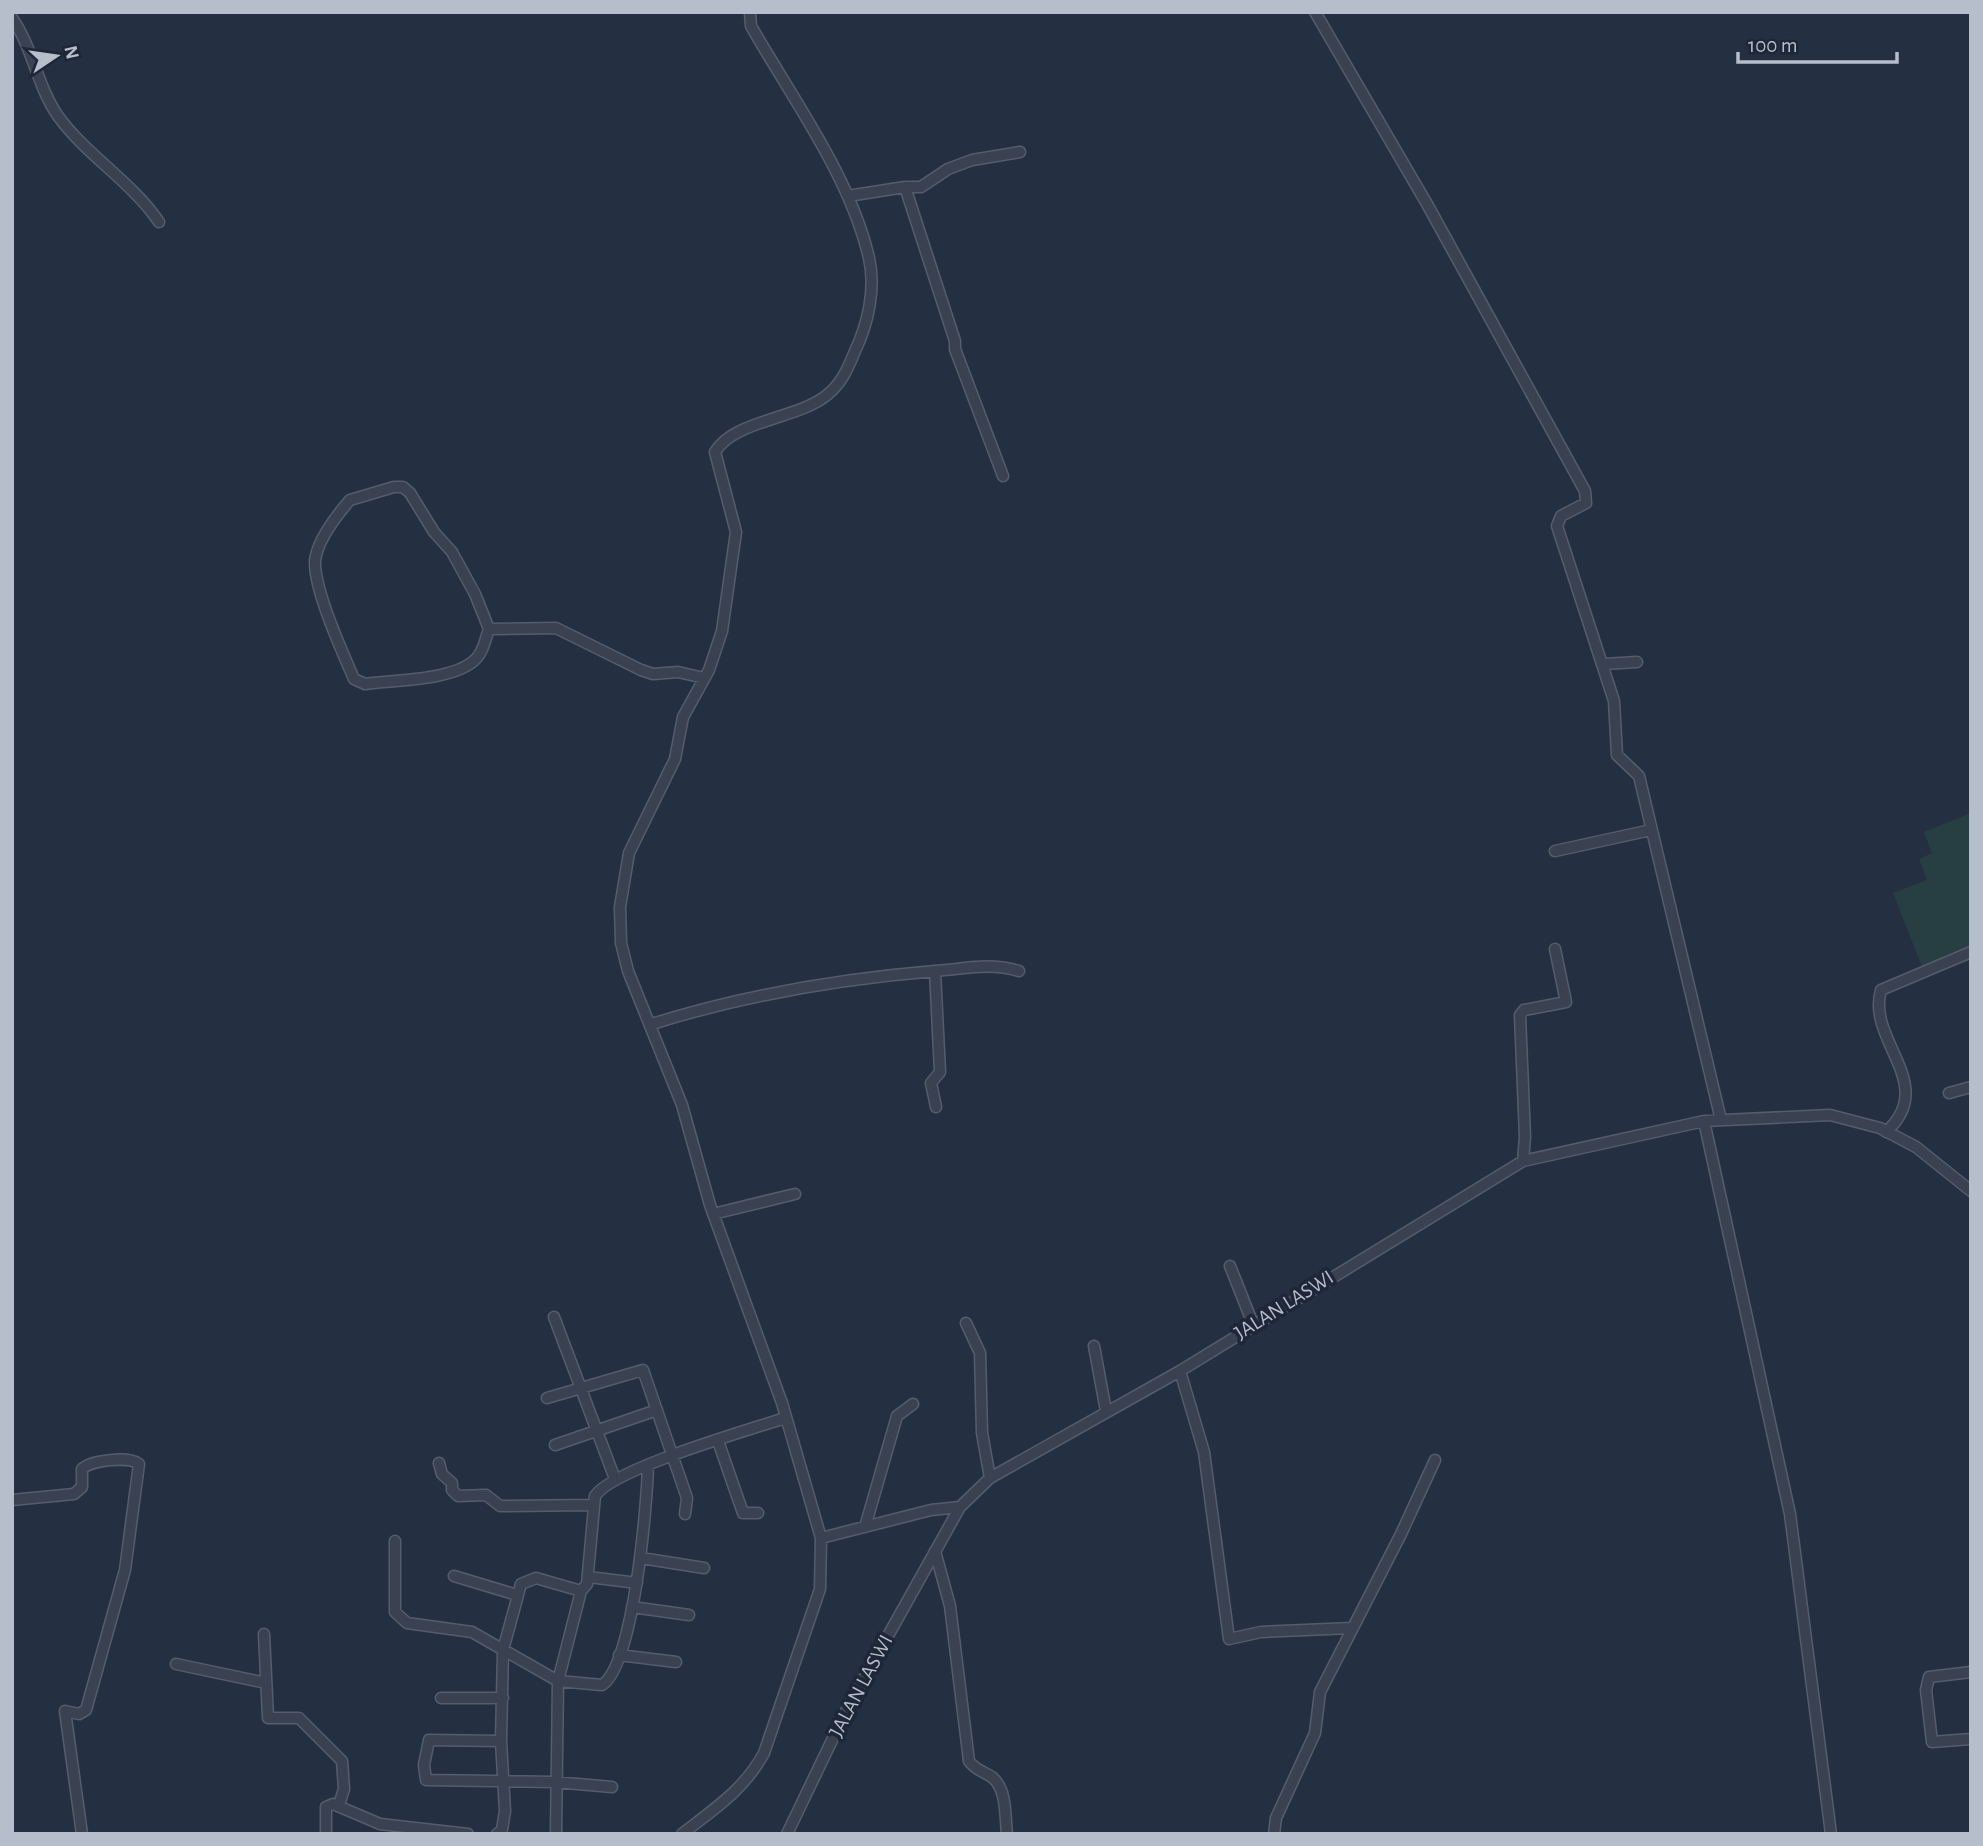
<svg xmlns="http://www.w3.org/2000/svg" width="1983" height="1846" font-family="'Alegreya Sans',sans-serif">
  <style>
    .green { fill: #273e43 }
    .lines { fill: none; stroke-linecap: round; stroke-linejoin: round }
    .minor-casing { stroke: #545d6c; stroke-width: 13 }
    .minor { stroke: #3a4251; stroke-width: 10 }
    .labels { text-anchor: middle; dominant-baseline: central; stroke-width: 7; stroke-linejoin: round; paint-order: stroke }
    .street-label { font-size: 21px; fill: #b6bdcb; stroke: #1e2737 }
  </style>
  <rect width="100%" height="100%" fill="#252f42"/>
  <path class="green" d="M1971,813v147l-45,17 -33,-84 34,-13 -8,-21 13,-6 -8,-21z"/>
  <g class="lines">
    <g class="minor-casing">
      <path id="minor" d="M1315,12l112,192 158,287 1,12 -25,13 -4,10 57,175 3,54 22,21 82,344
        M12,18c21,30 25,68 46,98 29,40 73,65 101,106
        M905,187l50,154v8l48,127
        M848,196l57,-9h16l27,-18 24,-9 48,-8
        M489,629c-3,8 -5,19 -10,26 -17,26 -86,25 -114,29l-11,-5c-12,-28 -40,-89 -39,-118 2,-20 22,-46 35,-61l44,-13h9l7,6 24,39 18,20 23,42 14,35 67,-1 85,42 12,4 25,-2 26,6
        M1604,664l33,-2
        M1555,851l96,-21
        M935,971l5,101 -9,11 5,24
        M652,1024c92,-29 187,-45 283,-53 30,-2 54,-9 84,0
        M1949,1093l22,-6
        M1704,1121l86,393 41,320
        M1886,1132c53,-48 -20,-91 -5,-142l90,-38
        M1523,1161l2,-24 -5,-122 4,-5 42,-8 -11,-53
        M713,1214l82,-20
        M1230,1266l23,58
        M554,1317l61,162
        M966,1323l14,30 2,80 8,45
        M1094,1346l12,65
        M1180,1371l24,81 25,187 32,-7 91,-4
        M547,1398l96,-28 44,128 -2,16
        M718,1441l25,72h15
        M555,1445l102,-35
        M439,1463l3,11 10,9v7l6,6 28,-1 14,11 93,-1
        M12,1500l62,-6 8,-7v-18c9,-9 47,-13 57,-5l-14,106 -39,140 -7,4 -14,-3 17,123
        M865,1527l32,-111 16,-12
        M821,1538l110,-28 29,-3
        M395,1541v71l12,11 65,9 86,49 44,4c32,-20 45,-181 46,-220
        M935,1551l15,55 19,155c7,10 15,10 24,17 14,12 12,39 14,56
        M641,1558l63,10
        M454,1576l63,19
        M589,1577l48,6
        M632,1607l57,8
        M264,1634l4,84h31l43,43 2,28 -5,16
        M619,1655l57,7
        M176,1664l90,19
        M1971,1672l-42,5 -3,13 6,52 39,-3
        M441,1698h62
        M501,1741l-72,-1 -5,25 2,15 129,2 57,5
        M326,1834v-27l7,-3 47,20 88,10
        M497,1834l5,-4 3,-19 -4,-70 2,-91 18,-66 15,-6 45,13
        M556,1834l2,-153 23,-90 6,-7 8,-88c17,-27 154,-66 190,-78
        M682,1834c32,-25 62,-44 82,-81l56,-164 1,-51 -39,-135 -72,-198 -28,-100 -54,-134 -7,-28 -1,-36 9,-54 46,-94 8,-42 26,-47 13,-39 14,-99 -21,-80c19,-32 83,-33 112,-57 15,-12 21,-27 28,-44 13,-27 21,-63 14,-93 -19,-82 -77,-160 -118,-232l-1,-14
        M787,1834l60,-125 113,-202 30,-29 190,-107 343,-210 181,-40 126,-6 50,13 36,19 55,44
        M1274,1834l2,-16 39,-85 5,-41 81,-158 34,-74"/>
    </g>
    <use href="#minor" class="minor"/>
  </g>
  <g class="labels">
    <g class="street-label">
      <text transform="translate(1284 1305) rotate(-32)">JALAN LASWI</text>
      <text transform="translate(861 1686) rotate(-62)">JALAN LASWI</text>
    </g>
  </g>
  <rect width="1983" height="1846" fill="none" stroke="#b6bdcb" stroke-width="28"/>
  <g transform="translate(56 56) rotate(77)" stroke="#1e2737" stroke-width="5" paint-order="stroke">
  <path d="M0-5L12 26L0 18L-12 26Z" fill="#b6bdcb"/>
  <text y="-10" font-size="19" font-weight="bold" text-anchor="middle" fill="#b6bdcb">N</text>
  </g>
  <path d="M1738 52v10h159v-10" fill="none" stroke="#b6bdcb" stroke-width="3.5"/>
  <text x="1748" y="52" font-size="21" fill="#b6bdcb" stroke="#1e2737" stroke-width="5" paint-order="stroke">100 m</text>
</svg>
